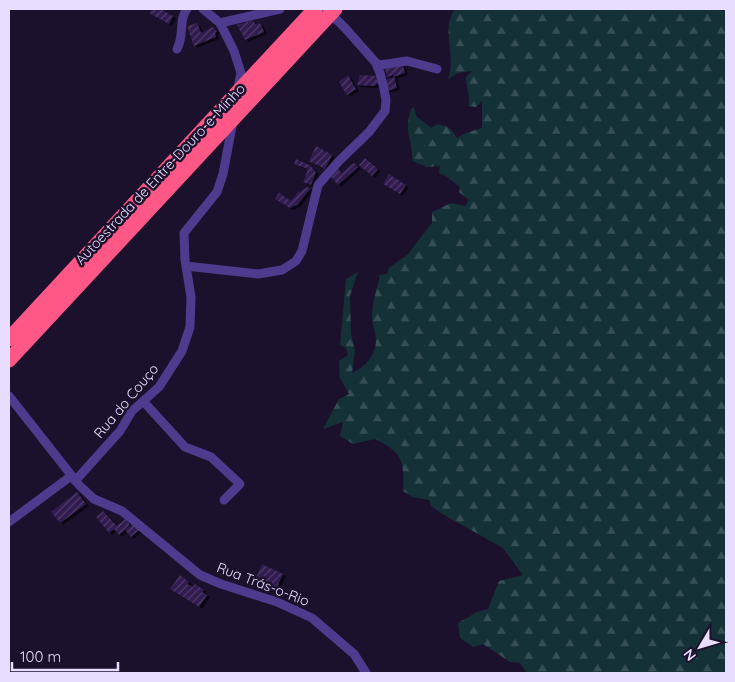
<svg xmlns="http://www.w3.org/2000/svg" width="735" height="682" font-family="Quicksand,sans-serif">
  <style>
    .forest { fill: url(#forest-firs) }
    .building { fill: url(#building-hatch); filter: url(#shadow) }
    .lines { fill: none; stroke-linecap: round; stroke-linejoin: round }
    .street { stroke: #4e3b8d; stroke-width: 9 }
    .highway-bridge { stroke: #ff5887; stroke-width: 15 }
    .labels { text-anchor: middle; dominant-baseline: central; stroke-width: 5; stroke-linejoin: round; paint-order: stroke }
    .street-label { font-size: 14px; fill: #e8ddff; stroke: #1b112d }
  </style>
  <defs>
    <pattern id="forest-firs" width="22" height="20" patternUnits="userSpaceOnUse" patternTransform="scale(1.25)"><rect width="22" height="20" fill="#143137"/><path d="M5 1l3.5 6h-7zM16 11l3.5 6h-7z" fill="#364e55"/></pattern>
    <pattern id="building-hatch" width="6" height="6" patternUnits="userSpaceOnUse" patternTransform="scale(1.25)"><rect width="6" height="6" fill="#301c4f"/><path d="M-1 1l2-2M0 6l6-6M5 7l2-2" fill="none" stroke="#4e3d69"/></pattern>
    <filter id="shadow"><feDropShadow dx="3" dy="2" stdDeviation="0" flood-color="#0009"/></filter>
  </defs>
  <rect width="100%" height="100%" fill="#1b112d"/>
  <path class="forest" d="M455,9h271v664h-199l-7,-10 -10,-1 -27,-18 -10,3 -13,-9 -2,-15 19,-11 11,-3 11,-28 24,-6 -20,-27 -59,-33 -13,-9 -2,-6 -16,-3 -10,-6c2,-30 -1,-39 -28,-52l-22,5 -13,-8 3,-14 -20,7 16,-30 10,-5 -9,-16 -1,-17 9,-6 -2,-7 -6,-3 6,-66 12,-7 -8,24 1,38 4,16 -3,23c13,-6 24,-18 24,-33 0,-8 -4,-15 -4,-23 0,-15 5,-28 8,-42l7,-1 2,-6 19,-14 24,-31v-11l19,-9 14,3 4,-6 -10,-8 1,-5 -14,-11 -7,-3 1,-7 -13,1 -15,-6c1,-23 -9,-28 -1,-52l3,-2 2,9 15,12 7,-4c12,3 13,4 19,14l9,-5 16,-5v-27l-6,6 -8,-1c3,-9 -2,-19 -2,-29l6,-6 -14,2 -10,6c9,-23 -8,-50 7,-70z"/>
  <path class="building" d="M152,9h11l-1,1 11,6 -4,8 -20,-11z
    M253,20l2,4 5,-1 4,9 -19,8 -8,-15z
    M197,23l4,10 12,-6 4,4 -2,2 1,4 -22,9 -7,-20z
    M402,63l3,10 -12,4v-2l-6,2 -2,-8z
    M348,75l8,14 -9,6 -8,-13z
    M360,75l17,1 2,7 -5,3 -17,-1z
    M394,77l3,11 -11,3 -3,-10z
    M316,146l16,9 -7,14 -16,-8z
    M365,158l13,11 -6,7 -13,-11z
    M296,159l15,7 5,6 -5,13 -8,-3 5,-13 -14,-5z
    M354,163l4,4 -20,18 -8,-9 8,-7 4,4z
    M389,174l17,11 -6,9 -17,-10z
    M307,187l3,2 -13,16 -7,3 -15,-9 4,-6 12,8 6,-8z
    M77,492l9,12 -26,19 -9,-11z
    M103,511l14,15 8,-7 5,6 -11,10 -5,-6 -5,4 -13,-16z
    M134,523l5,7 -8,7 -6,-7z
    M262,564l21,10 -7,15 -21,-10z
    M180,575l9,7 -2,2 6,3 2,-3 9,6 -2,2 5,3 -8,12 -29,-18z"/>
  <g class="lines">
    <path class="street" d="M203,9l17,14 14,28 7,22 -3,15
      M325,13l12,7 9,9 30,34 4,2 27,-4 30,8
      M220,23l60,-14
      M177,49c8,-15 1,-29 10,-40
      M186,266l72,8 24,-4 14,-9 6,-10 16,-66 21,-24 30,-29 16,-21 1,-11 -2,-11 -4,-16 -4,-10
      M9,396l70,89 15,14 28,12 78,64 21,9 56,18 35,16 42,36 12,19
      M143,401l42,46 26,10 29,27 -16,16
      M75,481l45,-50 12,-20 27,-24 23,-36 8,-24 1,-30 -6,-37 -1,-27 33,-41 6,-18 10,-53
      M9,522l62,-46"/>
    <path class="highway-bridge" d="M9,339l306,-330
      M9,360l326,-351"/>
  </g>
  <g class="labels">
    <g class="street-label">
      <text transform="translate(160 174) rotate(-47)">Autoestrada de Entre-Douro-e-Minho</text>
      <text transform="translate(126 401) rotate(-50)">Rua do Couço</text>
      <text transform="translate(263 584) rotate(21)">Rua Trás-o-Rio</text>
    </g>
  </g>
  <rect width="735" height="682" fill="none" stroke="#e8ddff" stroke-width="20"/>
  <g transform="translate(700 647) rotate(232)" stroke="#1b112d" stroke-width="4" paint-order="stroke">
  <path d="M0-4L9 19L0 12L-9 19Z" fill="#e8ddff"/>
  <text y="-8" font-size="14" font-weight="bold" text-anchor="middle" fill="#e8ddff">N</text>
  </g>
  <path d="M12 662v8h106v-8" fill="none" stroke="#e8ddff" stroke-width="2.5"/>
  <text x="20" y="662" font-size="15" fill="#e8ddff" stroke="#1b112d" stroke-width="4" paint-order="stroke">100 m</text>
</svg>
